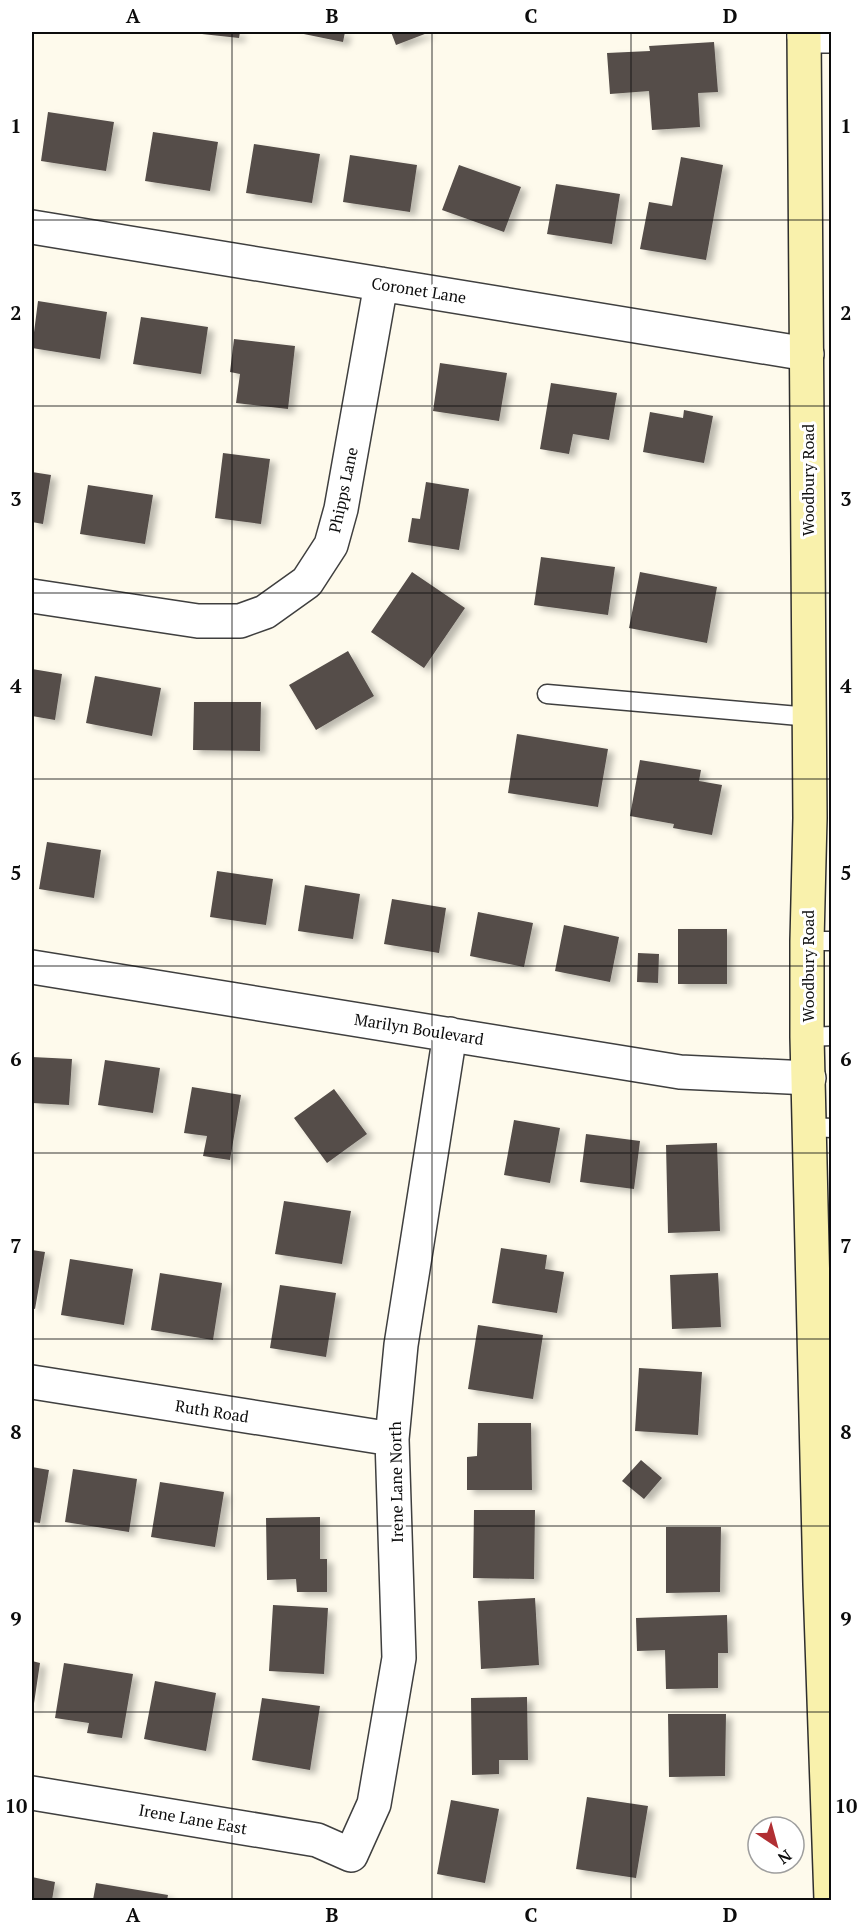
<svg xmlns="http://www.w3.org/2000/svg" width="863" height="1932" font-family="'PT Serif',serif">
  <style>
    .building { fill: #544d49; filter: url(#shadow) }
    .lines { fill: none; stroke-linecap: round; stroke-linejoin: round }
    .service-casing { stroke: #3f3f3f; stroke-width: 21 }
    .minor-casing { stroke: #3f3f3f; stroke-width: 36 }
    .secondary-casing { stroke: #2e2e2e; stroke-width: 36 }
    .service { stroke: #fff; stroke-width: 18 }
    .minor { stroke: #fff; stroke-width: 33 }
    .secondary { stroke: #f9f1ac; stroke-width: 33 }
    .grid { fill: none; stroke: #0c0c0c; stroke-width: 1.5; stroke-opacity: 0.55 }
    .labels { text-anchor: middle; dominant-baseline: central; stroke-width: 6; stroke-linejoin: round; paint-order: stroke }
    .street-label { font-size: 16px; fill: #0c0c0c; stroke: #fff }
    .neatline { fill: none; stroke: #0c0c0c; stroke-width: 2 }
    .grid-label { font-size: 20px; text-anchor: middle; font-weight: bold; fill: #0c0c0c }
  </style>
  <defs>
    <filter id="shadow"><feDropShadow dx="6" dy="4" stdDeviation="3" flood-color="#0004"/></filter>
  </defs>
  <rect width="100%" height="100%" fill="#fefaec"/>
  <path class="building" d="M203,32h37l-1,6 -37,-4z
    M294,32h51l-2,10z
    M391,32h39l-34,13z
    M714,42l4,50 -20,1 2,34 -48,3 -3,-39 -39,3 -3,-41 43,-2 -1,-5z
    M48,112l66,10 -8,49 -65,-10z
    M153,132l65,10 -8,49 -65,-10z
    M254,144l66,10 -8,49 -66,-10z
    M350,155l67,10 -7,47 -67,-10z
    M681,157l42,8 -17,95 -66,-11 9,-47 23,4z
    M459,165l62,22 -17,45 -62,-22z
    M556,184l64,10 -8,50 -65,-10z
    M38,301l69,11 -7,47 -68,-11z
    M141,317l67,10 -7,47 -68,-10z
    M234,339l61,7 -7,63 -52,-6 4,-29 -10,-2z
    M440,363l67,10 -8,48 -66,-10z
    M551,383l66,10 -8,47 -36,-6 -4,20 -29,-5z
    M684,410l29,6 -9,47 -61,-11 7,-40 33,6z
    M223,453l47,6 -9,65 -46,-6z
    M32,472l19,3 -8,49 -11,-2z
    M426,482l43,7 -10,61 -51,-8 4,-24 8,1z
    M88,485l65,10 -8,49 -65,-10z
    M541,557l74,10 -7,48 -74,-10z
    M412,572l53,36 -41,60 -53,-36z
    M640,572l77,15 -10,56 -78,-15z
    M348,651l26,45 -58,34 -27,-45z
    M32,669l30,5 -7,46 -23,-4z
    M95,676l66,12 -9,48 -66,-13z
    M194,702h67l-1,49 -67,-1z
    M517,734l91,15 -10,58 -90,-14z
    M640,760l61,10 -2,11 23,4 -10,50 -39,-7 1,-4 -44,-8z
    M47,842l54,8 -7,48 -55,-9z
    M217,871l56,8 -7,46 -56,-8z
    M305,885l55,9 -7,45 -55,-8z
    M392,899l54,9 -7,45 -55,-9z
    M478,912l55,11 -9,44 -54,-11z
    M564,925l55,12 -9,45 -55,-11z
    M678,929h49v55h-49z
    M638,953l21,1 -1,29 -21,-1z
    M32,1057l40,2 -3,46 -37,-2z
    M105,1060l55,8 -7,45 -55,-8z
    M192,1087l49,8 -11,65 -27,-4 4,-20 -23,-3z
    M334,1089l33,45 -40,29 -33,-45z
    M514,1120l46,8 -10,55 -46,-8z
    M586,1134l54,7 -6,48 -54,-7z
    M717,1143l3,88 -52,2 -2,-88z
    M284,1201l67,10 -9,53 -67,-10z
    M501,1248l46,7 -2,14 19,3 -7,41 -65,-10z
    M32,1250l13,2 -10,57 -3,-1z
    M70,1259l63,10 -9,56 -63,-10z
    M160,1273l62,10 -9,57 -62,-10z
    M718,1273l3,54 -49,2 -2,-54z
    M280,1285l56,8 -10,64 -56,-9z
    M478,1325l65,10 -10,64 -65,-10z
    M639,1368l63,4 -4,63 -63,-4z
    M478,1423h53l1,67h-65v-33l10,-1z
    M641,1460l21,18 -18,21 -22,-18z
    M32,1467l17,3 -9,53 -8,-1z
    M73,1469l64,10 -8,53 -64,-10z
    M160,1482l64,10 -9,55 -64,-10z
    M474,1510h61l-1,69 -61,-1z
    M320,1517v42h7v33h-30l-1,-13 -29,1 -1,-62z
    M666,1527h55l-1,65 -54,1z
    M535,1598l4,67 -58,4 -3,-68z
    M273,1605l55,3 -4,66 -55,-3z
    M727,1615l1,38h-10v35l-52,1 -1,-39 -28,1 -1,-33z
    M32,1661l8,2 -7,47h-1z
    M64,1663l69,11 -11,64 -35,-5 2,-10 -34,-5z
    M155,1681l61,12 -10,58 -62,-12z
    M527,1697l1,63h-29v14l-27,1 -1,-77z
    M262,1698l58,8 -10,64 -58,-10z
    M668,1714h58l-1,62 -56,1z
    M587,1797l61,9 -12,72 -60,-9z
    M451,1800l48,9 -14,74 -48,-9z
    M32,1877l23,5 -3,18h-20z
    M96,1883l72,12 -1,5h-74z"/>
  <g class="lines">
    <g class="service-casing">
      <path id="service" d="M547,694l263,23
        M807,941h25
        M807,1037l25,-1
        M810,1127l22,1"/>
    </g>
    <g class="minor-casing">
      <path id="minor" d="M804,36h28
        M32,227l775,127
        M32,596l166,25h42l25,-9 42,-30 24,-37 10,-36 40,-225
        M32,967l648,105 129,6
        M32,1382l360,57
        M32,1793l285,47 34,15 23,-51 25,-146 -7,-219 9,-94 49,-311"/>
    </g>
    <g class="secondary-casing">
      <path id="secondary" d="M804,32l6,786 -3,123v96l13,547 11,316"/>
    </g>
    <use href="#service" class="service"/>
    <use href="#minor" class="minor"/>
    <use href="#secondary" class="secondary"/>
  </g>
  <path class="grid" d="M232,32v1868M432,32v1868M631,32v1868M32,220h800M32,406h800M32,593h800M32,779h800M32,966h800M32,1153h800M32,1339h800M32,1526h800M32,1712h800"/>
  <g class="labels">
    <g class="street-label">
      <text transform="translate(419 290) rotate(9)">Coronet Lane</text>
      <text transform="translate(808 480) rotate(-90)">Woodbury Road</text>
      <text transform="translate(343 490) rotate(-78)">Phipps Lane</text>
      <text transform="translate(808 966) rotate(-90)">Woodbury Road</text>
      <text transform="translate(419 1029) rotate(9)">Marilyn Boulevard</text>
      <text transform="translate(212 1411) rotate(9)">Ruth Road</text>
      <text transform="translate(396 1482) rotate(-91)">Irene Lane North</text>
      <text transform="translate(193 1819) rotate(10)">Irene Lane East</text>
    </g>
  </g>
  <rect width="863" height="1932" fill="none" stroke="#ffffff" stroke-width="66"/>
  <g transform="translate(776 1845) rotate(144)"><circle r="28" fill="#ffffff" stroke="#9e9e9e" stroke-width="1.5"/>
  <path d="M0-4.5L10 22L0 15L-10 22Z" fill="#b12f33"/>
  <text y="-9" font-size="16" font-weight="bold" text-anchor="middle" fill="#0c0c0c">N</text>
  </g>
  <rect x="33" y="33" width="797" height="1866" class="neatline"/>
  <g class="grid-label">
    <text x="133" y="23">A</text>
    <text x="332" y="23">B</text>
    <text x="531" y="23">C</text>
    <text x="730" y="23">D</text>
    <text x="16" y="133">1</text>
    <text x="846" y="133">1</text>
    <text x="16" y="320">2</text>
    <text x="846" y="320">2</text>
    <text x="16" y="506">3</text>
    <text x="846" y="506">3</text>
    <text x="16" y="693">4</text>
    <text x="846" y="693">4</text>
    <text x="16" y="880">5</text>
    <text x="846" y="880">5</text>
    <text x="16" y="1066">6</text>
    <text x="846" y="1066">6</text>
    <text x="16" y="1253">7</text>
    <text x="846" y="1253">7</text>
    <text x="16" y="1439">8</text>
    <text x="846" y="1439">8</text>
    <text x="16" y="1626">9</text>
    <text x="846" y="1626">9</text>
    <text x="16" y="1813">10</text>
    <text x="846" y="1813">10</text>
    <text x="133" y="1922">A</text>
    <text x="332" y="1922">B</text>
    <text x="531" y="1922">C</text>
    <text x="730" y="1922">D</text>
  </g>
</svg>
